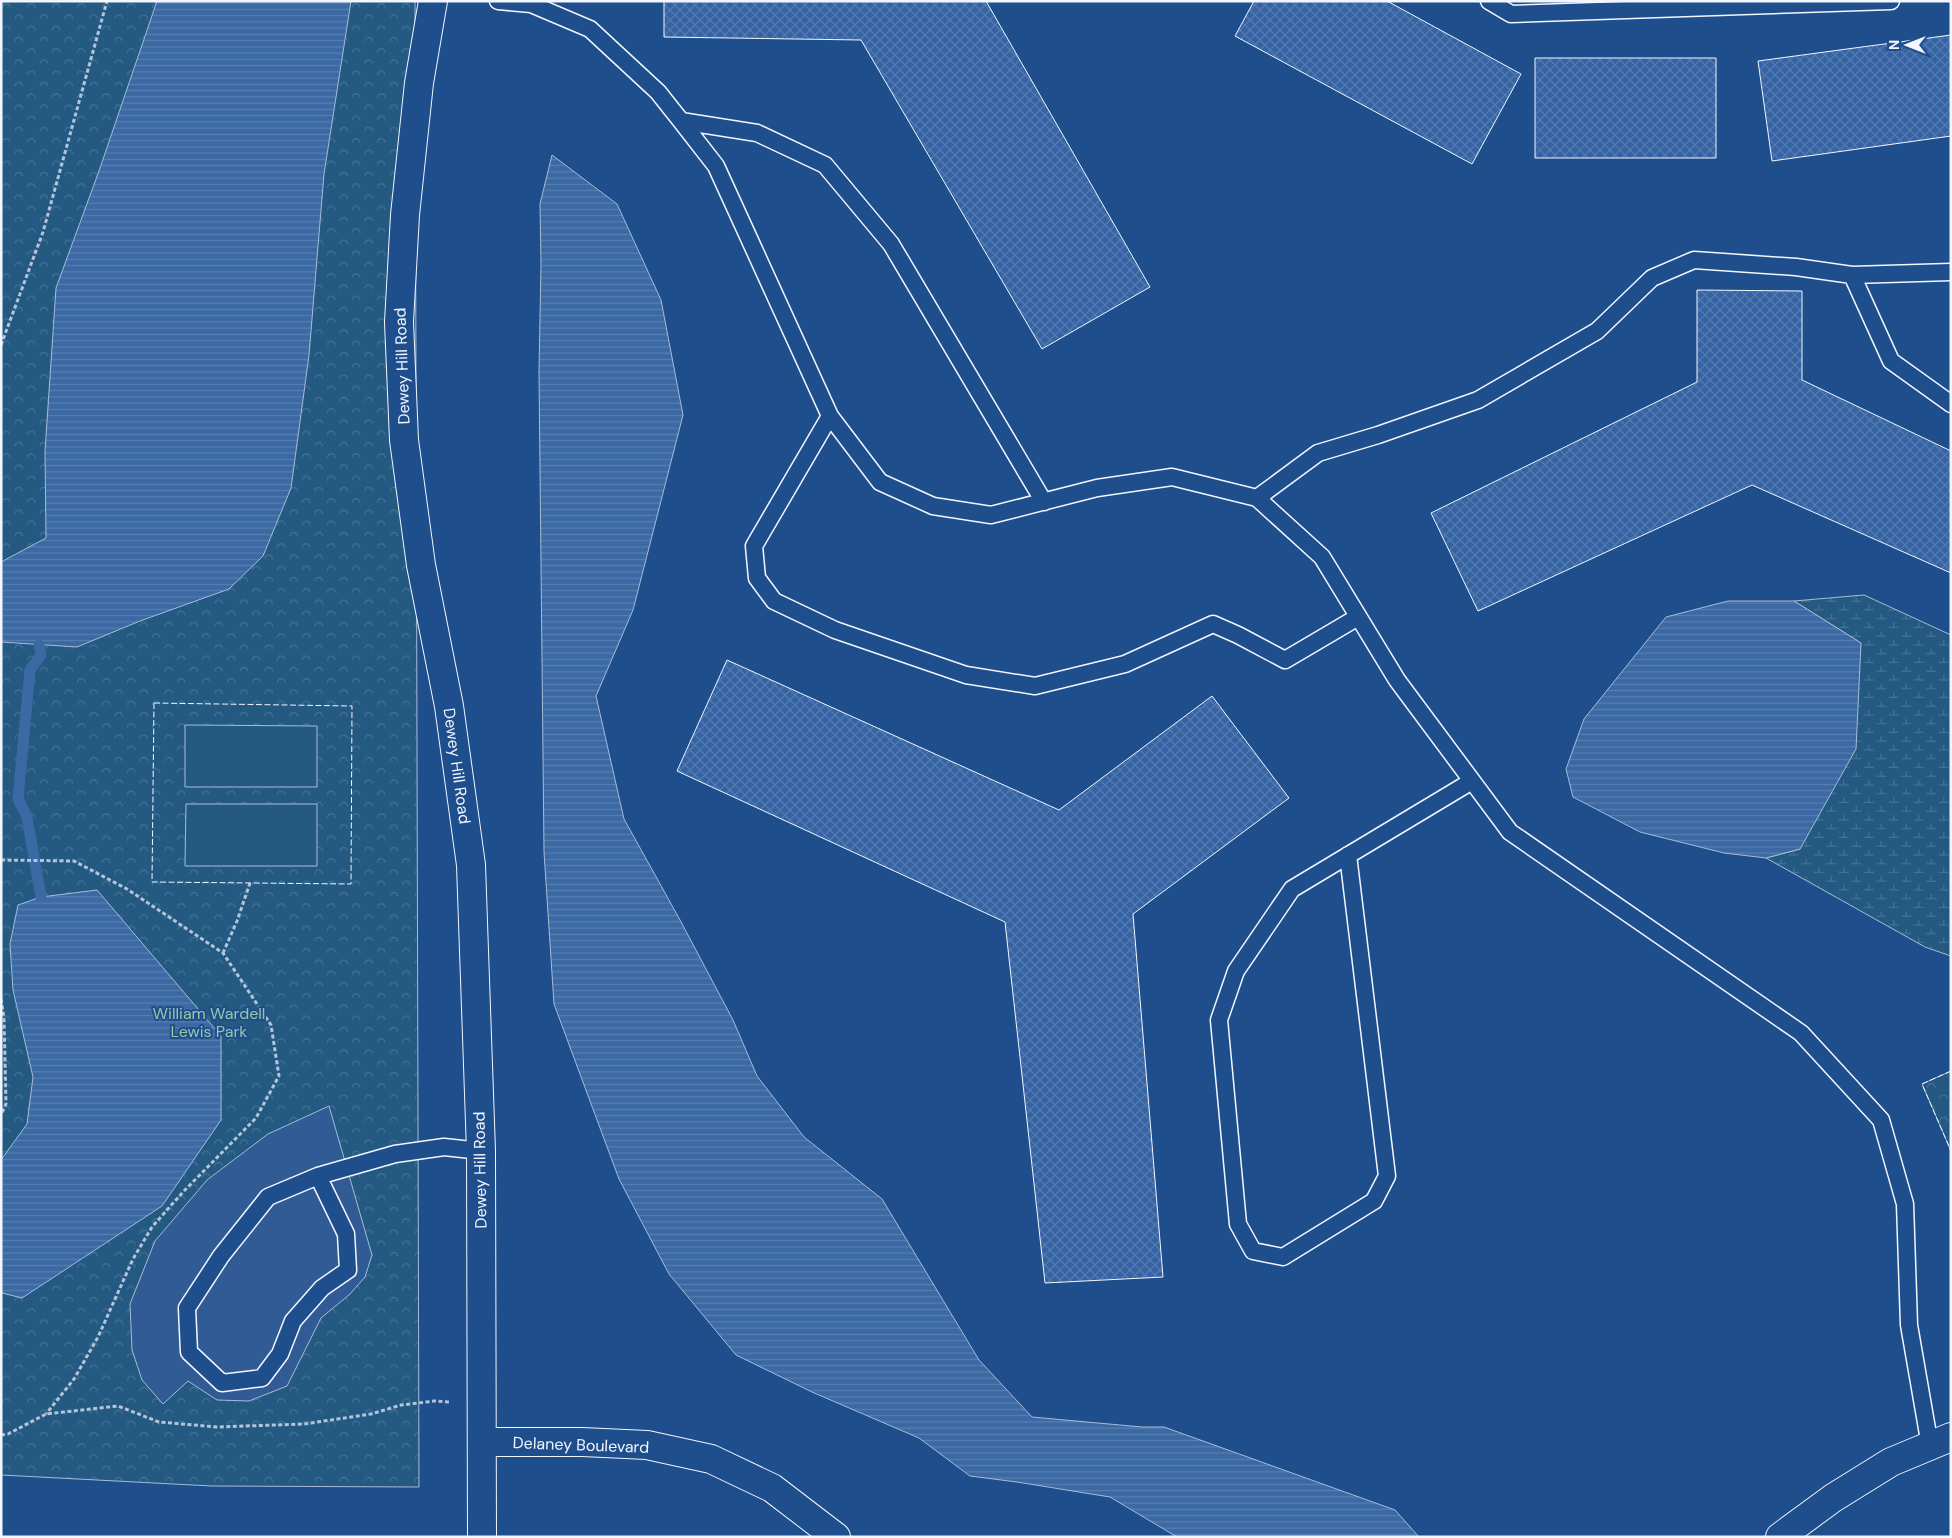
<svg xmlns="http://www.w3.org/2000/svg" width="1952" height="1538" font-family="'DM Sans',sans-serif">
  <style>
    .forest { fill: url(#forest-crowns); stroke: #a8bbd7 }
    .wetland { fill: url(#wetland-marsh); stroke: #a8bbd7 }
    .pitch { fill: #245a82; stroke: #a8bbd7 }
    .parking { fill: #305b95; stroke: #a8bbd7 }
    .water { fill: url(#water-rules); stroke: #a8bbd7 }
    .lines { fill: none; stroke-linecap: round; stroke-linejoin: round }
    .stream { stroke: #3b69a3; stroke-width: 11 }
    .building { fill: url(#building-cross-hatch); stroke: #f2f6ff }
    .lane-casing { stroke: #f2f6ff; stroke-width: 19 }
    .street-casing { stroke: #f2f6ff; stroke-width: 30 }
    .secondary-casing { stroke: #f2f6ff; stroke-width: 30 }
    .path { stroke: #b3c4dc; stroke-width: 3; stroke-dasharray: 4 2.5; stroke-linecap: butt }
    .lane { stroke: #1f4e8c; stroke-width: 16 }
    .street { stroke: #1f4e8c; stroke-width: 28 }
    .secondary { stroke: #1f4e8c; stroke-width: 28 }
    .fence { stroke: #f2f6ff; stroke-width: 1; stroke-dasharray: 6 2.5; stroke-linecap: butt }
    .labels { text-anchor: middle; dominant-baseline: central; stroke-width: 4; stroke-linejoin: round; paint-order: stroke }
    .street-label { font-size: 16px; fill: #f2f6ff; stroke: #1f4e8c }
    .park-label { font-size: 16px; fill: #97c8a6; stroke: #1f4e8c }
  </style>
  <defs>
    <pattern id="forest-crowns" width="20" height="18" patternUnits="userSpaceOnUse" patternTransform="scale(1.25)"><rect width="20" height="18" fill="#245a82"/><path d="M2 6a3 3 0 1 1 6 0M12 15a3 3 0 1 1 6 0" fill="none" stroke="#447295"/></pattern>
    <pattern id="wetland-marsh" width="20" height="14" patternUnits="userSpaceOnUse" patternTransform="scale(1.25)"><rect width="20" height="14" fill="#245a82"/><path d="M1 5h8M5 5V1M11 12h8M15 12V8" fill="none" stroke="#447295"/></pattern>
    <pattern id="water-rules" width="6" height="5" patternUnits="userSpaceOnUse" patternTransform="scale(1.25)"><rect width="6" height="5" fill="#3b69a3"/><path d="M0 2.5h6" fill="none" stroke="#587fb1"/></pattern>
    <pattern id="building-cross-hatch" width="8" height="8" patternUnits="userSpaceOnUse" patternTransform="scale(1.25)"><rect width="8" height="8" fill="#3563a3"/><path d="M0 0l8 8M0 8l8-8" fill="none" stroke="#537ab1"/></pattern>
  </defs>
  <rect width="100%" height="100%" fill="#1f4e8c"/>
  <path class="forest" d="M1,1h414l4,1486 -207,-1 -211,-11z
    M1951,1071v80l-29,-67z"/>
  <path class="wetland" d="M1864,595l87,40v321l-26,-9 -159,-89 34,-9 61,-206 -67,-42z"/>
  <path class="pitch" d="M185,725l132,1v61h-132z
    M186,804h131v62h-132z"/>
  <path class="parking" d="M329,1106l43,149 -7,22 -16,18 -28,23 -34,68 -38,15 -32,-1 -29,-19 -25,23 -21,-24 -10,-30 -2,-46 25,-63 52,-61 61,-46z"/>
  <path class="water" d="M157,1h194l-27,173 -15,181 -18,133 -28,68 -34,33 -89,32 -63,26 -76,-5v-80l45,-24 -1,-87 11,-163 43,-117z
    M552,155l65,49 44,96 22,115 -50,195 -37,86 28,123 56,101 53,100 24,56 47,61 78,62 97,161 53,57 110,10h22l231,83 24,27h-242l-67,-40 -93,-15 -47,-6 -51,-38 -107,-46 -76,-37 -67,-81 -50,-95 -65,-175 -10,-152 -5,-480 2,-108 -1,-60z
    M1728,601h66l67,42 -5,106 -56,100 -34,9 -42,-5 -84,-21 -67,-35 -7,-28 18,-50 82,-102z
    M97,890l124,146v84l-59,86 -140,92 -20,-5 -1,-7v-126l26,-36 6,-47 -20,-87 -3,-46 8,-39 23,-8z"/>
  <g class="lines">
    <path class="stream" d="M39,645l2,10 -11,15 -12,129 9,18 14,80"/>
  </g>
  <path class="building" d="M664,1h322l164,286 -108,62 -181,-309 -197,-3z
    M1254,1h133l134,73 -49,90 -237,-128z
    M1951,35v101l-179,25 -14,-100z
    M1535,58h181v100h-181z
    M1697,290l105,1v89l149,71v122l-199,-88 -274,126 -47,-98 266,-131z
    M727,660l332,150 153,-114 77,102 -156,116 30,363 -118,6 -40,-361 -328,-151z"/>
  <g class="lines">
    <g class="lane-casing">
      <path id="lane" d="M498,1l33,3 59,25 68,63 23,29 35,45 114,250 50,66 53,24 58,9 106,-27 75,-11 85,21 65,59 75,123 113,152 291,201 80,87 24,84 4,121 21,121
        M1489,1l22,13 380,-13
        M681,121l76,12 68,32 66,79 153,258
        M1852,275l39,86 60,43
        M830,416l-76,130 3,32 17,23 61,29 131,45 69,11 90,-22 88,-40 25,11 47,25 73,-43
        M1257,498l61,-45 60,-18 100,-35 119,-69 55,-53 42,-18 102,7 56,8 99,-3
        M1348,855l39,321 -13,25 -91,56 -30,-6 -15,-27 -19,-204 17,-49 56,-82 180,-108
        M318,1176l28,58 2,36 -26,18 -29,33 -13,33 -18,24 -40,5 -33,-31 -2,-44 34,-52 47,-59 50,-21 77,-22 49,-7 37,4"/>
    </g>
    <g class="street-casing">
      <path id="street" d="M482,1442h100l65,3 64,14 61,29 64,49
        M1780,1537l53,-39 58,-36 60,-25"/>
    </g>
    <g class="secondary-casing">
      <path id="secondary" d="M433,1l-14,82 -14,132 -6,107 5,118 17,125 28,141 22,159 10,286 1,386"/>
    </g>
    <path class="path" d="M1,345l42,-113 64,-231
      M1,860l73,1 53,28 96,64 48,72 8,51 -23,42 -73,74 -31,35 -19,32 -35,78 -24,42 -28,35
      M223,953l14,-32 13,-38
      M1,999l3,19 2,86 -5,11
      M1,1435l7,-1 38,-20 72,-8 41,16 58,5 87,-3 67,-10 30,-9 34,-4 15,1"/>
    <use href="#lane" class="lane"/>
    <use href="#street" class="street"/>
    <use href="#secondary" class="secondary"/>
    <path class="fence" d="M154,703l198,3 -1,178 -199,-2z
      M1951,1071l-29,13 29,67"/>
  </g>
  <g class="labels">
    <g class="street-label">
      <text transform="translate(402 366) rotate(-92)">Dewey Hill Road</text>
      <text transform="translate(457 766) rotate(82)">Dewey Hill Road</text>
      <text transform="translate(480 1170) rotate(-91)">Dewey Hill Road</text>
      <text transform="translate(581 1445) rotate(2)">Delaney Boulevard</text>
    </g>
    <g class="park-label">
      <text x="209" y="1013">William Wardell<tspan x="209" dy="18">Lewis Park</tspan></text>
    </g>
  </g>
  <rect width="1952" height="1538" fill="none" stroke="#f2f6ff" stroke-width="5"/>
  <g transform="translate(1907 45) rotate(270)" stroke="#1f4e8c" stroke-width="4" paint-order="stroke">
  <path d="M0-4L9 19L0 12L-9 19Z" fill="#f2f6ff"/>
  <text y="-8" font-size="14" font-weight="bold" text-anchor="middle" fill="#f2f6ff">N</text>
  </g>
</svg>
